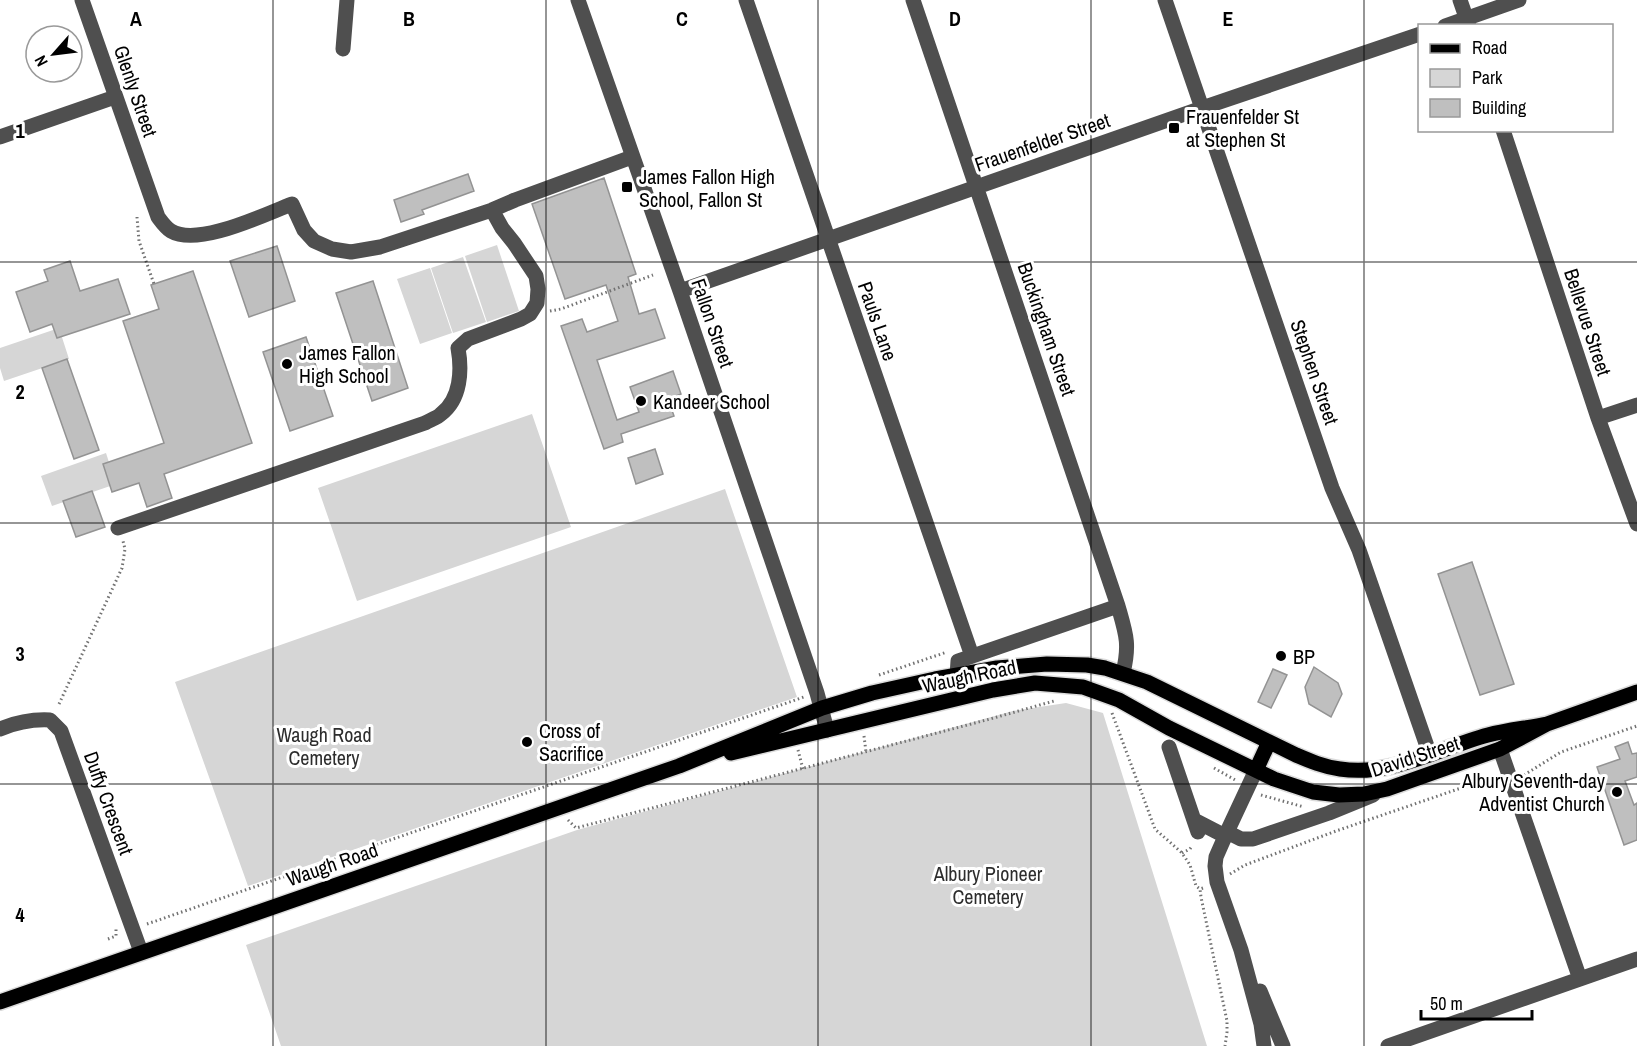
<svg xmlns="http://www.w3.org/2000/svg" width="1637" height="1046" font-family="'Archivo Narrow',sans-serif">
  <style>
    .green { fill: #d6d6d6 }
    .building { fill: #bfbfbf; stroke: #939393; stroke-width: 1.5 }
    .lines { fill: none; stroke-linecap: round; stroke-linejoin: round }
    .major-casing { stroke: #dbdbdb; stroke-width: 18 }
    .path { stroke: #717171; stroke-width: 3; stroke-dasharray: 1.5 3; stroke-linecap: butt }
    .minor { stroke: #4f4f4f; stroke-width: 15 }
    .major { stroke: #000; stroke-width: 15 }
    .grid { fill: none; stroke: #000; stroke-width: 1.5; stroke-opacity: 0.55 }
    .poi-dot { fill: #000; stroke: #fff; stroke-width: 2 }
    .labels { text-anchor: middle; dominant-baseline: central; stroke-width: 6; stroke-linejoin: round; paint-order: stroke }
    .street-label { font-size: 20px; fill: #000; stroke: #fff }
    .poi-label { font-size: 20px; fill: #000; stroke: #fff; text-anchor: start }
    .park-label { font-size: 20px; fill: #2d2d2d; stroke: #fff }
    .grid-label { font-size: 20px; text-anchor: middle; font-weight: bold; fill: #000; stroke: #fff; stroke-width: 6; stroke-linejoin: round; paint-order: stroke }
  </style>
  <rect width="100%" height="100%" fill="#fff"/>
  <path class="green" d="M497,245l22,66 -32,11 -22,-66z
    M463,257l23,65 -33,11 -22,-65z
    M430,268l22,65 -32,11 -23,-65z
    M59,328l10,31 -65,22 -4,-13v-20z
    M532,414l39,113 -214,74 -39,-113z
    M106,453l10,31 -64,22 -11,-30z
    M725,489l72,208 -549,189 -73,-204z
    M1066,703l37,10 104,333h-926l-35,-101 331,-115 436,-119z"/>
  <path class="building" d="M468,174l6,17 -52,19 2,4 -23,8 -7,-22z
    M604,178l32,96 -8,3 11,37 16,-5 10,29 -68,22 20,60 22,-8 -9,-25 43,-16 8,23 -13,5 6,17 -53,18 2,8 -19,7 -43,-123 21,-7 5,13 31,-11 -12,-36 -41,14 -33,-95z
    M277,246l18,55 -46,16 -19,-56z
    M70,261l10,30 38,-12 12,35 -73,24 -5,-14 -22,8 -14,-40 32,-11 -4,-11z
    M193,271l59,172 -88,31 8,24 -25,9 -8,-24 -27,9 -9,-28 61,-21 -41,-122 36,-12 -8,-24z
    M373,281l35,107 -36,13 -36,-108z
    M306,337l27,79 -43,15 -27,-79z
    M67,359l32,91 -25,9 -32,-91z
    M655,449l8,25 -27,10 -8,-26z
    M92,491l13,36 -29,10 -13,-36z
    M1472,562l42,122 -34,11 -42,-121z
    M1314,667l24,16 4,11 -11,23 -22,-13 -4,-17z
    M1273,669l14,6 -16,33 -13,-6z
    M1628,742l4,12 5,-1v24l-12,4 9,24 3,-2v37l-13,5 -27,-78 23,-8 -5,-12z"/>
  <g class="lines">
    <g class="major-casing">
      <path id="major" d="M731,753l262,-63 42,-7 48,4 36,13 50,28 105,51 39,13 26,3 25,-1 23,-5 113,-40 47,-25 90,-32
        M1256,770l13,-28
        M0,1002l679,-236 143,-58 50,-15 63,-14 62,-11 50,-4 40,1 18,3 42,14 149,73c14,6 28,12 44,14 52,8 99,-21 148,-34 19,-5 40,-7 59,-11"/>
    </g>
    <path class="path" d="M137,217l2,24 15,43
      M550,311l11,-2 92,-34
      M879,675l68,-23
      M59,704l63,-136 3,-19 -2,-8
      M1112,713l43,116 27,24 8,12 6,21 4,3
      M864,736l2,16
      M798,750l5,19
      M1214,768l23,13
      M1524,775l37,-23 76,-26
      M1261,795l43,12
      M568,820l8,8 414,-109 64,-18
      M1182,853l8,-4 2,-3
      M1230,874l15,-9 91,-34 128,-44 34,-4
      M1203,888l-3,1 1,8 26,124v11l-2,14
      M147,924l657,-227
      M108,939l8,-3v-7"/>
    <path class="minor" d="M82,0l76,217c3,4 8,11 13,14 27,16 92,-16 121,-27l12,26 10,11 18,8 19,3 29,-5 112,-37 23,-10 117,-43
      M578,0l102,291 137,402 10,37
      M746,0l226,656
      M913,0l205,606c8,28 12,38 5,67
      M1165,0l167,488 27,62 71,205
      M1460,0l9,26
      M1445,26l74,-26
      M343,49l4,-49
      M1503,130l95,288 39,106
      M0,137l115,-40
      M680,291l522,-183 218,-74
      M1598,418l39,-13
      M118,528l307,-105c5,-3 12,-5 16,-9 20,-15 21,-44 17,-66l10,-9 53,-20 9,-5 7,-11 1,-14 -2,-13 -22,-33 -12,-15 -10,-18
      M957,676l1,-15 160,-55
      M0,729c17,-7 32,-10 50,-9l11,11 80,221
      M1169,747l29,85
      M1500,749l80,230
      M1256,770l-29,62 -11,25 -1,9 2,16 24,68 20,74 3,22
      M1194,820l31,16
      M1227,832l14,7h12l76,-26 44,-18
      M1260,991l23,55
      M1388,1046l249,-87"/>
    <use href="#major" class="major"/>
  </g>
  <path class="grid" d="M273,0v1046M546,0v1046M818,0v1046M1091,0v1046M1364,0v1046M0,262h1637M0,523h1637M0,784h1637"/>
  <g class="poi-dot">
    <rect x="1168" y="122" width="12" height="12" rx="3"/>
    <rect x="621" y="181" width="12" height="12" rx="3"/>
    <circle cx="287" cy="364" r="6"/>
    <circle cx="641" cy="401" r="6"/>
    <circle cx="1281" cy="656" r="6"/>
    <circle cx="527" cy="742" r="6"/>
    <circle cx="1617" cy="792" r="6"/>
  </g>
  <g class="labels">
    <g class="street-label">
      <text transform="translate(136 91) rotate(71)">Glenly Street</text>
      <text transform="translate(1042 142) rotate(-19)">Frauenfelder Street</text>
      <text transform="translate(878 321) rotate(71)">Pauls Lane</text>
      <text transform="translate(1588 322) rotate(72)">Bellevue Street</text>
      <text transform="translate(713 323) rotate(71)">Fallon Street</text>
      <text transform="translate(1047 329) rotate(71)">Buckingham Street</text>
      <text transform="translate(1315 372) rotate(71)">Stephen Street</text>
      <text transform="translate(969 676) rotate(-12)">Waugh Road</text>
      <text transform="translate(1415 756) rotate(-18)">David Street</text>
      <text transform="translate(109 803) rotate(70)">Duffy Crescent</text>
      <text transform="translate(332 864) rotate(-19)">Waugh Road</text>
    </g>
    <g class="poi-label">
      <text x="1186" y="116">Frauenfelder St<tspan x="1186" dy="23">at Stephen St</tspan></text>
      <text x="639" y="176">James Fallon High<tspan x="639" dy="23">School, Fallon St</tspan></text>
      <text x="299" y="352">James Fallon<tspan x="299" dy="23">High School</tspan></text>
      <text x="653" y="401">Kandeer School</text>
      <text x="1293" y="656">BP</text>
      <text x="539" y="730">Cross of<tspan x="539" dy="23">Sacrifice</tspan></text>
      <text x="1605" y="780" text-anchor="end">Albury Seventh-day<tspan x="1605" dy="23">Adventist Church</tspan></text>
    </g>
    <g class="park-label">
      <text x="324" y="734">Waugh Road<tspan x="324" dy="23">Cemetery</tspan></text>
      <text x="988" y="873">Albury Pioneer<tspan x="988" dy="23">Cemetery</tspan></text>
    </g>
  </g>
  <g class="grid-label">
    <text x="136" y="26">A</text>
    <text x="409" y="26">B</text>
    <text x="682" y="26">C</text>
    <text x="955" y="26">D</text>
    <text x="1228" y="26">E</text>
    <text x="20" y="138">1</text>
    <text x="20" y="399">2</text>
    <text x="20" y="661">3</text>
    <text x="20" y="922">4</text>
  </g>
  <rect x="1418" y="24" width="195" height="108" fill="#ffffff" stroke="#999999" stroke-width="1.5"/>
  <rect x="1430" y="44" width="30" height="9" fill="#000000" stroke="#999999" stroke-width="1.5"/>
  <text x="1472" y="54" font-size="18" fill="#000000">Road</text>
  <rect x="1430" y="69" width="30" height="18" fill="#d6d6d6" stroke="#999999" stroke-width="1.5"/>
  <text x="1472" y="84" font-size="18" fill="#000000">Park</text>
  <rect x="1430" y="99" width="30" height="18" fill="#bfbfbf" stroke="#999999" stroke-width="1.5"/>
  <text x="1472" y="114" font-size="18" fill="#000000">Building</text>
  <g transform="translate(54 54) rotate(242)"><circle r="28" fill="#ffffff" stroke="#999999" stroke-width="1.5"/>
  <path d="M0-4.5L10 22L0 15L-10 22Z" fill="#000000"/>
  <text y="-9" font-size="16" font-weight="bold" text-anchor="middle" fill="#000000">N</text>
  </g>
  <path d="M1421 1010v9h111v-9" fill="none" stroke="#000000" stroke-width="3"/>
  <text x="1430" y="1010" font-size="18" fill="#000000" stroke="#ffffff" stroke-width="4.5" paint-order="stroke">50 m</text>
</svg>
